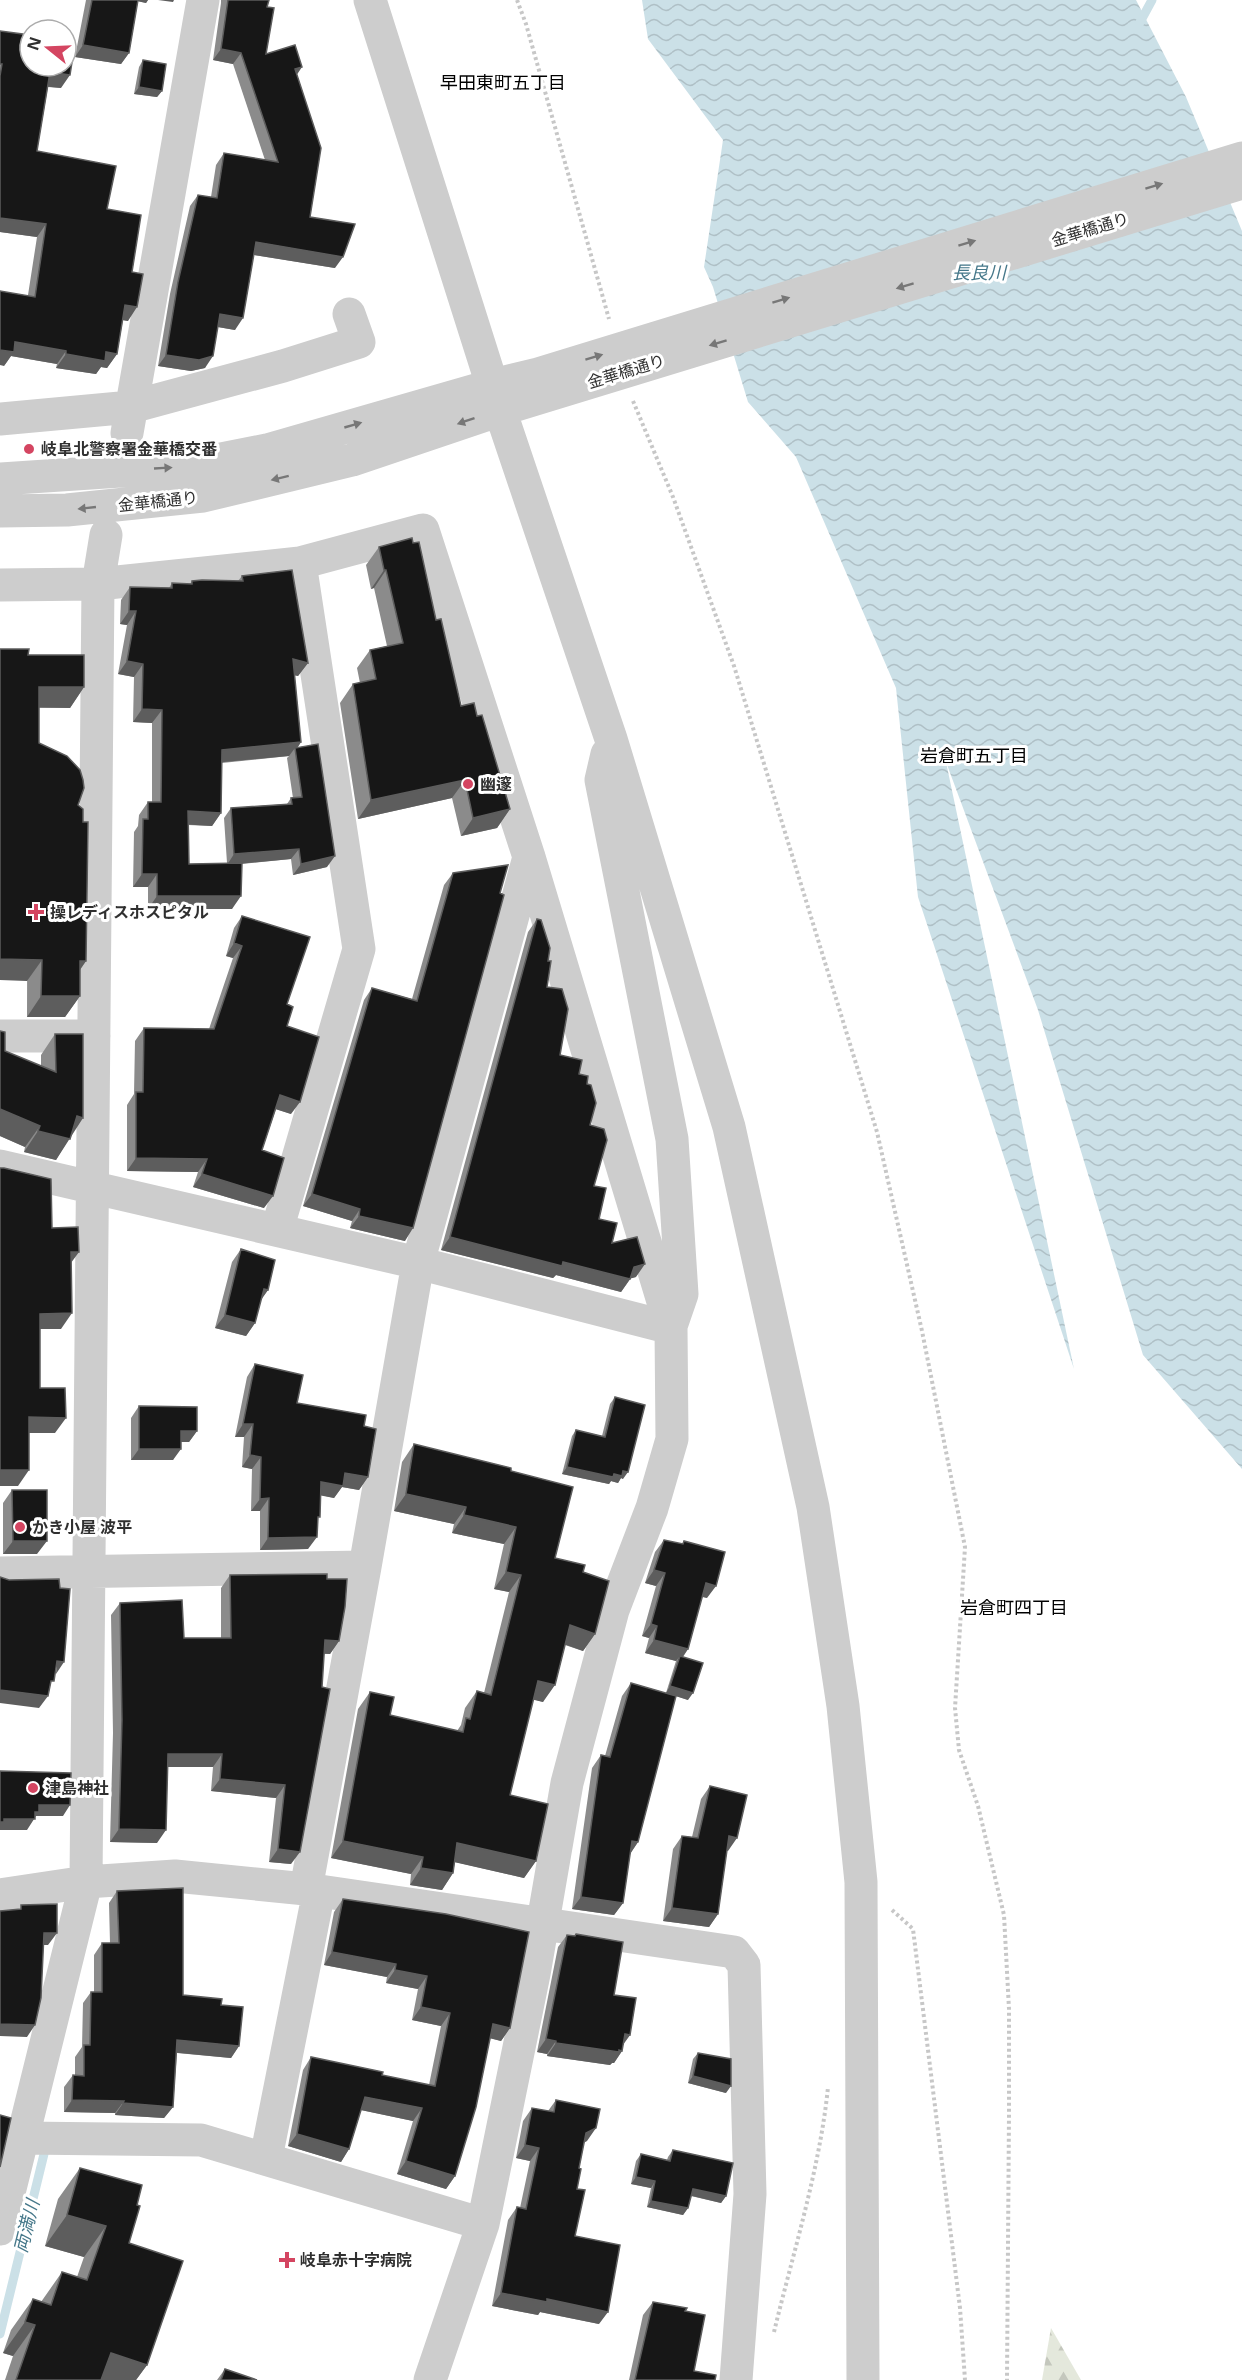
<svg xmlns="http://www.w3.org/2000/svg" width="1242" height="2380" font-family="'Open Sans','Noto Sans JP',sans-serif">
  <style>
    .forest { fill: url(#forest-firs) }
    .water { fill: url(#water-waves) }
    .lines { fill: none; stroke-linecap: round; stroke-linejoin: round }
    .stream { stroke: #cbe0e7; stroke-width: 9 }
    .path { stroke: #c7c7c7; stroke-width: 4; stroke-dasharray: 3 3; stroke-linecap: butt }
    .minor { stroke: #cdcdcd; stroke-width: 33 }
    .wall { fill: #8b8b8b; fill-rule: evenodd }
    .shaded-wall { fill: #5d5d5d }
    .building { fill: #171717; stroke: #5d5d5d; stroke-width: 1.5 }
    .oneway { fill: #777 }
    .poi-dot { fill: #d44561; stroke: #fff; stroke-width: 2 }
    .labels { text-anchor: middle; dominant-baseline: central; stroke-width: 6; stroke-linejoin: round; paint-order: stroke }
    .street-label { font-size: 16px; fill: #303030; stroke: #fff }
    .poi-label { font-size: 16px; font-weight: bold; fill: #303030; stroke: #fff; text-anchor: start }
    .neighbourhood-label { font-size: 18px; fill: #000; stroke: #fff }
    .water-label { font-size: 18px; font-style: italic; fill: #46788a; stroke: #fff }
  </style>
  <defs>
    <pattern id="forest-firs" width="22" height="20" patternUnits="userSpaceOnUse" patternTransform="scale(1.5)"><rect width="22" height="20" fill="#e4e8dc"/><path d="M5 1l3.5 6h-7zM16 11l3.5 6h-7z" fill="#c4c7bd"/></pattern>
    <pattern id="water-waves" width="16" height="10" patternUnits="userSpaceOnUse" patternTransform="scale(1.5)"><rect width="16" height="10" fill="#cbe0e7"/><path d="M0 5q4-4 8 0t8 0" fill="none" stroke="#afc0c6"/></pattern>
  </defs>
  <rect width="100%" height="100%" fill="#fff"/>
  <path class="forest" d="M1051,2328l30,52h-39z"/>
  <path class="water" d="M642,0h494l50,97 56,134v1238l-99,-114 -105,-345 -92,-248 128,607 -156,-472 -22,-209 -100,-231 -48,-55 -35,-115 -9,-20 19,-127 -75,-101z"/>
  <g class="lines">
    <path class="stream" d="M1139,24l13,-24
      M0,2334l44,-180"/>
    <path class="path" d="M517,0l9,24 83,295
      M633,401l40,96 61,169 143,466 45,199 43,216 -10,161 4,42 19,56 26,109 5,94v104l-2,267
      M892,1910l21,19 47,379 5,72
      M774,2332c19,-79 46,-164 54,-245"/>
    <path class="minor" d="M370,0l130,410 111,329 118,388 84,380 30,199 18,176 2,498
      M0,419l131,-12 152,-41 76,-24 -10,-28
      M127,433l76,-433
      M0,479l181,-12 86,-17 226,-65 45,-11 704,-216
      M0,511l67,-1 136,-14 149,-36 148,-50 742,-227
      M106,535l-8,49 -12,1298 89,-6 131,13 428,63 10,13 6,229 -14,186
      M0,585l98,-1 202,-21 123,-33 106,327 142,471 1,111 -20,69 -39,102 -46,173 -33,191 -51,250 -282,-84 -178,-2
      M607,754l-6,26 71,359 10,155 -10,29
      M0,1036h94
      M0,1166l418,97 253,65
      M277,1230l82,-281 -59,-386
      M365,1567l53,-304 111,-406
      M0,1573l365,-6 -59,322
      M0,1895l86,-13 -86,347
      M266,2158l53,-267
      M430,2380l53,-156"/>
  </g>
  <path class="wall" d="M86,0h62l-2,3 -8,-2 -9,52 -8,11 -46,-7z
    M221,0h48l-2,7 -1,47 30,21 14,142 25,51 -81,-13 -19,75 -17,-3 -13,41 -14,3 -33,-5 12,-72 20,-88 8,-11 13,2 5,-32 8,-12 41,7 -32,-96 -20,-4 8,-57z
    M0,31l61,57 -13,-1 -11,64 70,58 25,63 -4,49 -5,-1 -6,34 -10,14 -6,-1 -5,7 -40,-6 1,-4 -46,-8 -7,10 24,-71 9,-58 -37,-5z
    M143,60l19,31 -5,6 -23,-3 5,-27z
    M413,543l23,77 25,86 16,10 33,93 -13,19 -36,8 -9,-38 -94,21 -18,-116 13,-19 7,-1 -3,-15 13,-18 17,-4 -13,-58 -3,1 -5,-24 13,-18z
    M242,576l66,87 -10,13 -4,-1 7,67 -3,5 29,120 -34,8 -2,-16 -49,5 -10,45h-84v-22h-15l1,-55 4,-6 1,-11 9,-13h4v-79l-19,-1 1,-45 -16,-3 9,-49 -7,-1 1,-24 9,-13 39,1 3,-5 18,1 2,-3h46zM289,756l-2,2 6,40h-2l-4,6 -56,4 -7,10 3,45 -38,1 -1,-39 24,1 9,-13 1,-50z
    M28,655l56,32 -14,21h-31v35l39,62 8,156 -6,9v26l-15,21h-38z
    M453,873l-48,368 -55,-13 2,-7 -49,-15 61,-206 8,-12 40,11 32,-114z
    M242,916l45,88v22l4,88 -15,-5 -14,41 2,58 -71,-21 5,-15 -71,-1v-66l7,-11 1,-53 9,-13 65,1 24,-71 -7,-2 8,-28z
    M537,919l11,42 -1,26 13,68 19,19 8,10 7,102 5,33 13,24 24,34 -5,1 -10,14 -65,-17 -3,3 -112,-28 87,-318z
    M0,1031l5,20 36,15v-11l14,-21 16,101 -15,25 -32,-8 1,-5 -25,-11z
    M241,1249l27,41 -7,9 -6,24 -9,13 -31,-8 17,-66z
    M255,1364l42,39 67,23 4,51 -9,13 -17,-3 -8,11 -13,-3 -4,26 -9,28 -48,1v-39h-9l1,-42 -10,-2 2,-30h-9l12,-60z
    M615,1397l8,82 -2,-1 -3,5 -7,-2 -2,3 -47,-10 10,-38 4,-6 26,6 8,-32z
    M139,1406l58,25 -8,11h-8l-8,18h-42v-42z
    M414,1444l97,27 44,87 28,14 12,62 -12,17 -18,-6 -22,57 -10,-3 -23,96 26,66 -12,17 -69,-16 -2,11 -11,17 -32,-5 1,-11 -80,-16 27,-149 12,-17 20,23 67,16 4,-6 4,-17 12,-17 7,2 25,-101 -15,-3 10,-45 -52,-11 2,-9 -60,-13 8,-49z
    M12,1490l25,64h-34v-51z
    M664,1540l18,4 2,-3 23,57 -5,-1 -14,52 -5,8 5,43 -12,-4 -38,146 -8,12 -7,49 -9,12 -42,-6 20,-141 9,-13 4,1 17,-60 9,-13 35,10 10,-32 -31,-8 4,-15 -7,-2 14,-50 -11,-3 10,-31z
    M230,1575l97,4 12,62 -9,13h-6l-33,210 -22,-2 7,-64 -65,-7 2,-24h-46l-10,76 -47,-1 3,-109 -2,-118 9,-12 64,35h37v-50z
    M710,1786l18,65 -1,-1 -9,64 -9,13 -46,-6 10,-72 9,-13 10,1 9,-38z
    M117,1891l66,104 38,10 18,41 -8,12 -54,-5 -4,54 -9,11 -49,-3v-2l-51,-1v-25l9,-12h2v-18l7,-10 1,-44 8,-11h3v-37l8,-12h8l-1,-40z
    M343,1899l167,129 -9,13 -11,-3 -35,138 -9,13 -49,-15 16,-53 -52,-11 -12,39 -8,13 -53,-16 15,-76 8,-13 71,18 47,10 12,-59 -29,-6 6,-31 -32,-6 1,-6 -63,-12 10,-53z
    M576,1934l38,61 16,40 -7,10 -1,6 -8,12h-2l-2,2 -63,-9v-2l-10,-2 21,-105 9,-12 7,1z
    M698,2053l28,40 -38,-10 5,-24z
    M556,2100l31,41 -3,1 -5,26 -4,68 24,88 -59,-12 -2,3 -46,-9 16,-86 9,-13 3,1 10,-47 -14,-3 7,-37 9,-13 16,3z
    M673,2150l53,46 -5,7 -30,-7 -3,12 -5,7 -36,-8 4,-19 -20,-4 5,-23 5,-7 26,6 1,-3z
    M80,2168l57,37 -8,38 18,122 -11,15h-131l8,-24 -10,-3 8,-23 22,-31 8,3 21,-30 15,5 7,-20 -39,-11 13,-47z
    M653,2302l32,9 9,60 21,9h-86l14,-65z
    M225,2369l32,11h-40z"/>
  <path class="shaded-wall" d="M132,0h16l-2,3z
    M158,0h16l-1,2z
    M83,45l46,8 -8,11 -46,-7z
    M221,49l20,4 -8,11 -20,-4z
    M302,67l-8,12 1,-10z
    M50,72l20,3 -9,13 -20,-2z
    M139,87l23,4 -5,6 -23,-3z
    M0,218l46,6 -9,13 -37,-5z
    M256,242l87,15 -8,11 -87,-14z
    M125,305l12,2 -9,14 -12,-2z
    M220,314l23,4 -8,12 -23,-4z
    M15,342l51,9 -9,13 -46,-8 -7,10 -4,-1v-15z
    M106,352l11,2 -10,14 -6,-1 -5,7 -40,-6 10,-14z
    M166,355l47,1 -8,12 -14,3 -33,-5z
    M384,570h2l-12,18 -3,1z
    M129,611h7l-9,14 -7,-1z
    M293,659l15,4 -10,13 -14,-3z
    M127,661l16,3 -9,13 -16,-3z
    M39,687h45l-14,21 -45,-1z
    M142,709l20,1 -10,13 -19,-1z
    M301,742l-6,9v-3l-6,8 -76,7 9,-13z
    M465,780l-13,18 -94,21 13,-19z
    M510,809l-13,19 -36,8 12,-18z
    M188,811l33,2 -9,13 -33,-2z
    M299,849l-8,10 -64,6 7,-11z
    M335,856l-8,11 -34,8 8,-11z
    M142,874h15l-9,13h-15z
    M157,896h84l-9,13h-84z
    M234,943l8,3 -9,12 -7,-2z
    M0,959l42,1 -15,21 -27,-1z
    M80,961h6l-14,20z
    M41,996h39l-15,21h-38z
    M280,1095l20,7 -9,12 -19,-6z
    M0,1109l40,17 -15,21 -25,-11z
    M77,1116l6,2 -27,42 -32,-8 14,-21z
    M136,1158l71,1 -9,13 -71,-1z
    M202,1174l71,22 -9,12 -71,-21z
    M312,1194l48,15 -8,12 -49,-15z
    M359,1216l54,12 -8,13 -55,-13z
    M450,1237l113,25 71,5 11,-3 -9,13 -7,2h1l-9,13 -65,-17 -3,3 -112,-28z
    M71,1252h8l-11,15z
    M264,1289l4,1 -9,13z
    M72,1313l-11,16h-31l10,-15z
    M225,1315l30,8 -9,13 -31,-8z
    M29,1417l37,1 -11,15h-37z
    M243,1424h10l-9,13h-9z
    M181,1431h16l-8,11h-16z
    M139,1449h42l-8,11h-42z
    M250,1455l11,2 -9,12 -10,-2z
    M567,1467l47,7 9,-3 5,1 -5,7 -2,-1 -3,5 -7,-2 -2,3 -47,-10z
    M0,1470h29l-11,16h-18z
    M345,1473l23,4 -9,13 -17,-3 -8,11 -21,-4 8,-12z
    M406,1494l60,13 -12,17 -60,-13z
    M269,1498l-9,13h-9l9,-12z
    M464,1515l52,12 -12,17 -52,-11z
    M317,1537l-9,12 -48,1 8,-12z
    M13,1541h34l-10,13h-34z
    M654,1570l11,3 -9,13 -11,-3z
    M506,1572l15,3 -12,17 -15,-3z
    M706,1583l10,3 -9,12 -10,-3z
    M651,1624l6,2 -8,12 -7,-2z
    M570,1625l25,9 -12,17 -25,-9z
    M325,1640l14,1 -9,13 -14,-1z
    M654,1640l34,9 -9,13 1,-6 -4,5 -31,-8z
    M57,1661l7,1 -8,12z
    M538,1681l17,4 -12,17 -17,-4z
    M670,1686l23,7 -5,7 -22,-7z
    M0,1690l48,6 -9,12 -39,-5z
    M168,1754h54l-9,13h-54z
    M220,1779l65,6 -9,13 -65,-7z
    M39,1805h31l-7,11h-27l-9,14h-27v-8l4,-3z
    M119,1829l47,1 -9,13 -47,-1z
    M729,1836l8,2 -9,13 -8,-2z
    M343,1841l80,16 -12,17 -80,-16z
    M632,1841l6,1 -8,12z
    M457,1843l79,18 -12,17 -79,-18z
    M278,1849l22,3 -9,12 -22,-2z
    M421,1868l32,5 -11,17 -32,-5z
    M581,1897l42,6 -9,12 -42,-6z
    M672,1908l46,6 -9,13 -46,-6z
    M44,1933h13l-9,12h-12z
    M332,1952l64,12 -9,13 -63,-12z
    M395,1970l32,6 -9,13 -32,-6z
    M421,2007l29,6 -9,13 -29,-6z
    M0,2024l35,1 -8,12 -27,-1z
    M493,2024l17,4 -9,13 -16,-4z
    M625,2034l5,1 -9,12z
    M546,2039l10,2 -9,13 -10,-2z
    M177,2040l62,6 -8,12 -62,-6z
    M556,2043l63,7 3,1 -8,12h-2l-2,2 -63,-9z
    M693,2076l38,10 -5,7 -38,-10z
    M365,2097l57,11 -9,13 -57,-12z
    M72,2100l52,1 -9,12 -51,-1z
    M123,2103l50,4 -9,11 -49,-3z
    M596,2128l-9,13 -10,5 9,-13z
    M297,2134l52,15 -8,13 -53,-16z
    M525,2145l14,3 -9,13 -14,-3z
    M406,2161l49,15 -9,13 -49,-15z
    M636,2177l19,4 -4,7 -20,-4z
    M693,2189l33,7 -5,7 -33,-8z
    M651,2201l37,7 -5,7 -36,-8z
    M67,2215l39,11 -22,31 -39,-11z
    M501,2293l46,6 61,13 -9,12 -59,-12 -2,3 -46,-9z
    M25,2322l10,3 -22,31 -10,-3z
    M111,2353l36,12 -11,15h-45z"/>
  <path class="building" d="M92,0h46l-9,53 -46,-8z
    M228,0h41l-2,7 7,1 -8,46 29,-9 7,22 -7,2 26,79 -11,69 45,7 -12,33 -87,-15 -13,76 -23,-4 -7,42 -14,4 -33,-5 12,-73 20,-87 19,3 7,-45 54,9 -37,-109 -20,-4z
    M0,31l30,4v31h36v-25l9,2 -5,32 -20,-3 -13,79 79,15 -9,43 34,6 -9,57 11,2 -6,33 -12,-2 -8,49 -11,-2 -1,9 -39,-7v-3l-51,-9 -1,10 -14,-2v-59l35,6 11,-73 -46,-6v-142l2,-12h-2z
    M143,60l23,4 -4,27 -23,-4z
    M412,538l1,5 6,-1 17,78 5,-1 20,87 13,-3 3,13 5,-1 28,94 -37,9 -8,-38 -94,20 -18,-116 23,-5 -6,-29 33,-7 -17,-73h-2l-5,-23z
    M292,570l16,93 -15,-4 8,83 -79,8 -1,63 -33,-2 1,53 53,-1 -1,33h-84v-22h-15l1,-55h5v-17h13l1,-92 -20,-1 1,-45 -16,-3 9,-50h-7l1,-24 42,1v-5l20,1v-3l10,-1 41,1 -1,-5z
    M0,649h29l-1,6h56v32h-45v56l28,13 13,14 3,10 1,8 -6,17 5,4v13h5l-2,139h-6v35h-39l1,-36 -42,-1z
    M318,744l17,112 -34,8 -2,-15 -65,5 -3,-46 61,-4 -1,-6 11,-1 -7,-49z
    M508,865l-8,28 4,2 -91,333 -54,-12 1,-7 -48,-15 60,-206 45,13 36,-128z
    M242,916l68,21 -23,67 6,3 -6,19 32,11 -19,65 -20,-7 -18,55 22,8 -11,38 -71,-22 5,-15 -71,-1v-66h7l1,-64 70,1 28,-83 -8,-3z
    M537,919l4,1 9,28 -2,13h3l-4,26 15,2 6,20 -8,46 22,5 -3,14 9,2 -1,8 4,1 5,18 -6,22 14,4 3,11 -13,46 12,2 -7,31 18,4 -5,20 25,-6 8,27 -11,3 -4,12 -67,-17 -1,4 -112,-29z
    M0,1031l5,1v19l51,21 -1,-38h28v84l-6,-2 -7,23 -32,-8 2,-5 -40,-17z
    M0,1168h4l47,11 1,49 26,-1 1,25h-8l1,61 -32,1v74h25l1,30 -37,-1v53h-29z
    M241,1249l34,11 -7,30 -4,-1 -9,34 -30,-8z
    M255,1364l48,11 -6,28 69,12 -2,11 12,3 -8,48 -23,-4 -2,13 -22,-4 -1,35h-2l-1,20 -49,1 1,-40 -9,1 1,-42 -11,-2 3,-31h-10z
    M615,1397l30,8 -17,67 -5,-1 -1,5 -8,-2 -1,3 -46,-10 9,-37 29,7z
    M139,1406l58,1v24h-16v18h-42z
    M414,1444l97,24v3l62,16 -18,71 30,7 -2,7 26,9 -14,53 -25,-9 -15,60 -17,-4 -28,114 38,9 -12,57 -79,-18 -4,30 -32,-5 2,-11 -80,-16 27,-149 24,5 -4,18 73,17 3,-14 4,1 7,-28 14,4 30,-120 -15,-3 10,-45 -52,-12 2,-8 -60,-13z
    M12,1490h35v51h-34z
    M664,1540l19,4 1,-3 41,11 -9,34 -10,-3 -18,66 -34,-9 3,-14 -6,-2 14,-51 -11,-3z
    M327,1574v5h20l-2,28 -6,34 -14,-1 -3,47 8,2 -30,163 -22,-3 7,-64 -65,-6 2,-25h-54l-2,76 -47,-1 3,-109 -2,-117 62,-3 2,38h47l-1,-63z
    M0,1577l9,3 50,-1 1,9 10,1 -6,73 -7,-1 -3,20h-3l-3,15 -48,-6z
    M680,1656l23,7 -10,30 -23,-7z
    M631,1683l45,13 -38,146 -6,-1 -9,62 -42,-6 20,-142 9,2z
    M0,1771l71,2 -1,32h-31v7h-4v7h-31v3h-4z
    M710,1786l37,9 -10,43 -8,-2 -11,78 -46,-6 10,-72 16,2z
    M183,1888v107l39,4 -1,6 22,2 -4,39 -62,-6 -4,67 -50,-4 1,-2 -52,-1 1,-25 11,1v-31h6l1,-53h11v-49h17l-2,-52z
    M343,1899l103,15 83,18 -19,96 -17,-4 -17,83 -21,69 -49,-15 16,-53 -57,-11 -16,52 -52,-15 14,-77 72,15 -1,3 53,11 15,-73 -29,-6 6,-31 -32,-6 1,-6 -64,-12z
    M57,1904v29h-13l-3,65 -6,27 -35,-1v-113l21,-2v-4z
    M576,1934l47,8 -9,53 22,3 -6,37 -5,-1 -3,17 -3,-1v2l-63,-9v-2l-10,-2 21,-104 8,1z
    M698,2053l33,6v27l-38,-10z
    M556,2100l44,9 -4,19 -10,5 -7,35 2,1 -4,20 8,1 -10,46 45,9 -12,67 -61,-13v3l-46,-9 16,-86 9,2 13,-61 -14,-3 7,-37 22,4z
    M0,2115l11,3 -11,49z
    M673,2150l60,13 -7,33 -33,-7 -5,19 -37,-7 4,-20 -19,-4 5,-23 29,7z
    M80,2168l62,17 -5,20 3,1 -11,37 54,18 -36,104 -36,-12 -10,27h-85l19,-55 -10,-3 8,-23 18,6 11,-33 25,8 19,-54 -39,-11z
    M653,2302l34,6 -2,3 20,4 -11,56 22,4 -1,5h-80z
    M225,2369l32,11h-36z"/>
  <defs><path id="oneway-solid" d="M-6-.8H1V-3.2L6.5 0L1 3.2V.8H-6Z" transform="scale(1.5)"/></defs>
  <g class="oneway">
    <use href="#oneway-solid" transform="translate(1154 186) rotate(-17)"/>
    <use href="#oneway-solid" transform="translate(967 243) rotate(-17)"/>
    <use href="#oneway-solid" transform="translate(905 286) rotate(163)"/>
    <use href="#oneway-solid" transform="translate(781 300) rotate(-17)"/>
    <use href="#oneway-solid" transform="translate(718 343) rotate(163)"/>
    <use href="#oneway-solid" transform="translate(594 357) rotate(-17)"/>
    <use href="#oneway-solid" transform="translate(466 421) rotate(161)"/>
    <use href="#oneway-solid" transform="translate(353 425) rotate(-16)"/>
    <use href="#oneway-solid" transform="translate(163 468) rotate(-3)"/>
    <use href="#oneway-solid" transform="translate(280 478) rotate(166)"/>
    <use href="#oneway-solid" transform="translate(87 508) rotate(174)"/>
  </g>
  <g class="poi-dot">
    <circle cx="29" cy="449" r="6"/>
    <circle cx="468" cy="784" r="6"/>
    <path d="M33 903h6v6h6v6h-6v6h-6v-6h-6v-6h6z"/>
    <circle cx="20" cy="1527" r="6"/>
    <circle cx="33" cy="1788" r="6"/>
    <path d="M284 2251h6v6h6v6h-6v6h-6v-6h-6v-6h6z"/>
  </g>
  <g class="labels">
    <g class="street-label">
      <text transform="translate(1090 229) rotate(-17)">金華橋通り</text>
      <text transform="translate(626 371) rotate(-17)">金華橋通り</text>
      <text transform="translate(158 501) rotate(-6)">金華橋通り</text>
    </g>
    <g class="poi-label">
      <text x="41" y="449">岐阜北警察署金華橋交番</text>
      <text x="480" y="784">幽邃</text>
      <text x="50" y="912">操レディスホスピタル</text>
      <text x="32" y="1527">かき小屋 波平</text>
      <text x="45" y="1788">津島神社</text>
      <text x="300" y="2260">岐阜赤十字病院</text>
    </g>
    <g class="neighbourhood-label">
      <text x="503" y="82">早田東町五丁目</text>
      <text x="974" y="755">岩倉町五丁目</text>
      <text x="1014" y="1607">岩倉町四丁目</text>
    </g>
    <g class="water-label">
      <text x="979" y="272">長良川</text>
      <text transform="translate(26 2226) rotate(-76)">両満川</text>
    </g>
  </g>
  <g transform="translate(48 48) rotate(288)"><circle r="28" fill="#ffffff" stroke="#acacac" stroke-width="1.5"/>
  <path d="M0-4.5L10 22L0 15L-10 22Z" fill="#d44561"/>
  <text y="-9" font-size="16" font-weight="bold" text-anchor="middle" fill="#303030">N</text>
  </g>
</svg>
